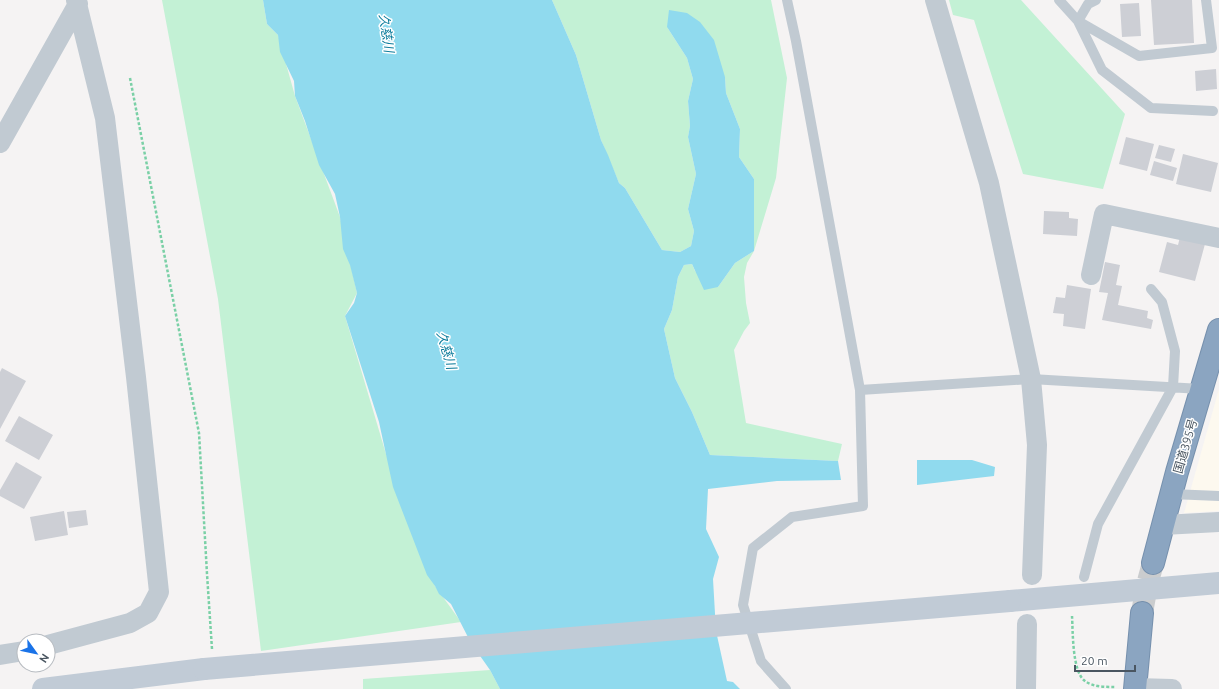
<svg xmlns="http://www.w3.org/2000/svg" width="1219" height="689" font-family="Ubuntu,'Noto Sans JP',sans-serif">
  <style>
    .commercial { fill: #fdf9ef }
    .green { fill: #c3f1d5 }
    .water { fill: #90daee }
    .building { fill: #cdcfd5 }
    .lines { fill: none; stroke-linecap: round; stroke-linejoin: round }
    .highway-tunnel { stroke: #caccce; stroke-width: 22; stroke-dasharray: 22 11; stroke-linecap: butt }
    .highway-casing { stroke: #7690ad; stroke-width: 24 }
    .path { stroke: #7ad0a6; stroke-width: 2.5; stroke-dasharray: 3 2; stroke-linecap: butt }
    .lane { stroke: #c1cad2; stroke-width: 10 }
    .street { stroke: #c1cad2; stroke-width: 20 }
    .secondary { stroke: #c1cbd6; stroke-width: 22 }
    .highway { stroke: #8ba5c1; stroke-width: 22 }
    .secondary-bridge { stroke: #c1cbd6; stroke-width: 22 }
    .labels { text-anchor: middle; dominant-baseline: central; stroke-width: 3; stroke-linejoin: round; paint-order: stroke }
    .street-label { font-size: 12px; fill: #4a5661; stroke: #fff }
    .water-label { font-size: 13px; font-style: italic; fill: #0c7c9b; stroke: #fff }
  </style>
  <rect width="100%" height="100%" fill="#f5f3f3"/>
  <path class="commercial" d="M1219,389v122l-35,2z"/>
  <path class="green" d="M162,0h101l4,24 11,11 17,61 45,121 17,76 -12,23 41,138 49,132 26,36 -200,29 -43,-352z
    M552,0h219l16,78 -11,100 -22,73 -7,12 -3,14 2,26 4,20 -6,8 -10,19 12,73 96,21 -4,17 -128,-6 -18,-43 -17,-34 -11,-49 8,-19 6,-33 6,-12 8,-1 3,7 23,16 17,-24 19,-12v-72l-15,-22 1,-28 -14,-36 -1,-16 -58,-50 20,31 6,21 -5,22 2,25 -2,11 8,37 -8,35 6,22 -3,15 -11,6 -18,-2 -37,-62 -6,-5 -18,-43 -25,-85z
    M949,0h72l104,114 -22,75 -80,-15 -49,-154 -21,-5z
    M490,670l10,19h-137v-10z"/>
  <path class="water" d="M263,0h289l24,55 25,85 7,15 11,28 6,5 37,62 18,2 11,-6 3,-15 -6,-22 8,-35 -8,-37 2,-11 -2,-25 5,-22 -6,-21 -20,-31 2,-17 18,3 13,9 14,18 11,37 1,16 14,36 -1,28 15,22v72l-19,12 -17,24 -14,3 -12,-26 -8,1 -6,12 -6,33 -8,19 11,49 17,34 18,43 128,6 3,19 -64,1 -69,8 -2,40 13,28 -6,22 3,52 11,50 6,1 7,7h-240l-10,-19 -19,-27 -20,-39 -12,-10 -4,-8 -8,-11 -34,-88 -14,-65 -34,-106 9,-13 3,-10 -7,-28 -7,-16 -3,-32 -5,-23 -16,-29 -14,-44 -10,-25 -1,-15 -14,-29 -2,-17 -11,-11z
    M917,460h55l23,7 -1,9 -77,9z"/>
  <path class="building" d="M1151,0h41l2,43 -40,2z
    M1139,3l2,33 -19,1 -2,-33z
    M1216,69l1,20 -21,2 -1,-20z
    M1126,137l28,7 -7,27 -28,-7z
    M1159,145l16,4 -4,13 -16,-4z
    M1183,154l35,9 -7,29 -35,-8z
    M1154,161l23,7 -4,13 -23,-6z
    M1044,211l25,1v6l9,1 -1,17 -34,-2z
    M1180,237l25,7 -10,37 -36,-9 8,-30 11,3z
    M1105,262l15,3 -4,20 6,1 -4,19 30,6 -1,7 6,2 -2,9 -49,-9 6,-27 -9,-1z
    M1067,285l24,4 -6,40 -22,-3 1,-12 -11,-1 3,-16 9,1z
    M2,368l24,13 -26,48v-57z
    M19,416l34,19 -14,25 -34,-19z
    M16,462l26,15 -18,32 -24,-13v-6z
    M86,510l2,15 -19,3 -2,-16z
    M64,511l4,24 -33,6 -5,-24z"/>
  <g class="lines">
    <path class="highway-tunnel" d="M1142,613l5,-28 6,-22"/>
    <g class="highway-casing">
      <path id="highway" d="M1153,563l24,-91 42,-142
        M1135,689l7,-76"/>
    </g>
    <path class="path" d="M130,78l69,355 8,141 5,75
      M1072,616c1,16 0,56 13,65 8,6 21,6 30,6"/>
    <path class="lane" d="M787,0l9,41 64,349 171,-11 170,10
      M1059,0l19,21 24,49 49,38 62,3
      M1096,0l-8,4 -10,17 61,35 73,-8 -6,-48
      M1171,494l48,2
      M1084,577l14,-53 75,-137 2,-36 -13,-49 -11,-13
      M786,689l-25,-28 -18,-56 10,-57 39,-31 71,-11 -3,-116"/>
    <path class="street" d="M935,0l54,183 42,196 6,66 -5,130
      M0,143l78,-139
      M1091,275l13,-61 115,24
      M1163,525l56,-3
      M48,645l82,-22 18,-10 11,-21 -23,-215 -31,-259 -29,-118
      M0,655l24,-4
      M1135,688l37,1
      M1026,689l1,-65"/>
    <path class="secondary" d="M1010,601l209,-18
      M43,689l161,-20"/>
    <use href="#highway" class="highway"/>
    <path class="secondary-bridge" d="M204,669l806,-68"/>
  </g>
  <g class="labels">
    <g class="street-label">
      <text transform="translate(1185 446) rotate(-74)">国道395号</text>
    </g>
    <g class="water-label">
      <text transform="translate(387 33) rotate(82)">久慈川</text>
      <text transform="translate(447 350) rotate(74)">久慈川</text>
    </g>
  </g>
  <g transform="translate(36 653) rotate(123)"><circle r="19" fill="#ffffff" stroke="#b7bbc0"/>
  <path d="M0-3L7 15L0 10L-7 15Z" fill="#1a73e8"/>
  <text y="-6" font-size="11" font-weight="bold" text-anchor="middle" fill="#4a5661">N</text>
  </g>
  <path d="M1075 665v6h60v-6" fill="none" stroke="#4a5661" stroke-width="2"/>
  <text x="1081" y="665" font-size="12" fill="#4a5661" stroke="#ffffff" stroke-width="3" paint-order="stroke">20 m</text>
</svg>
